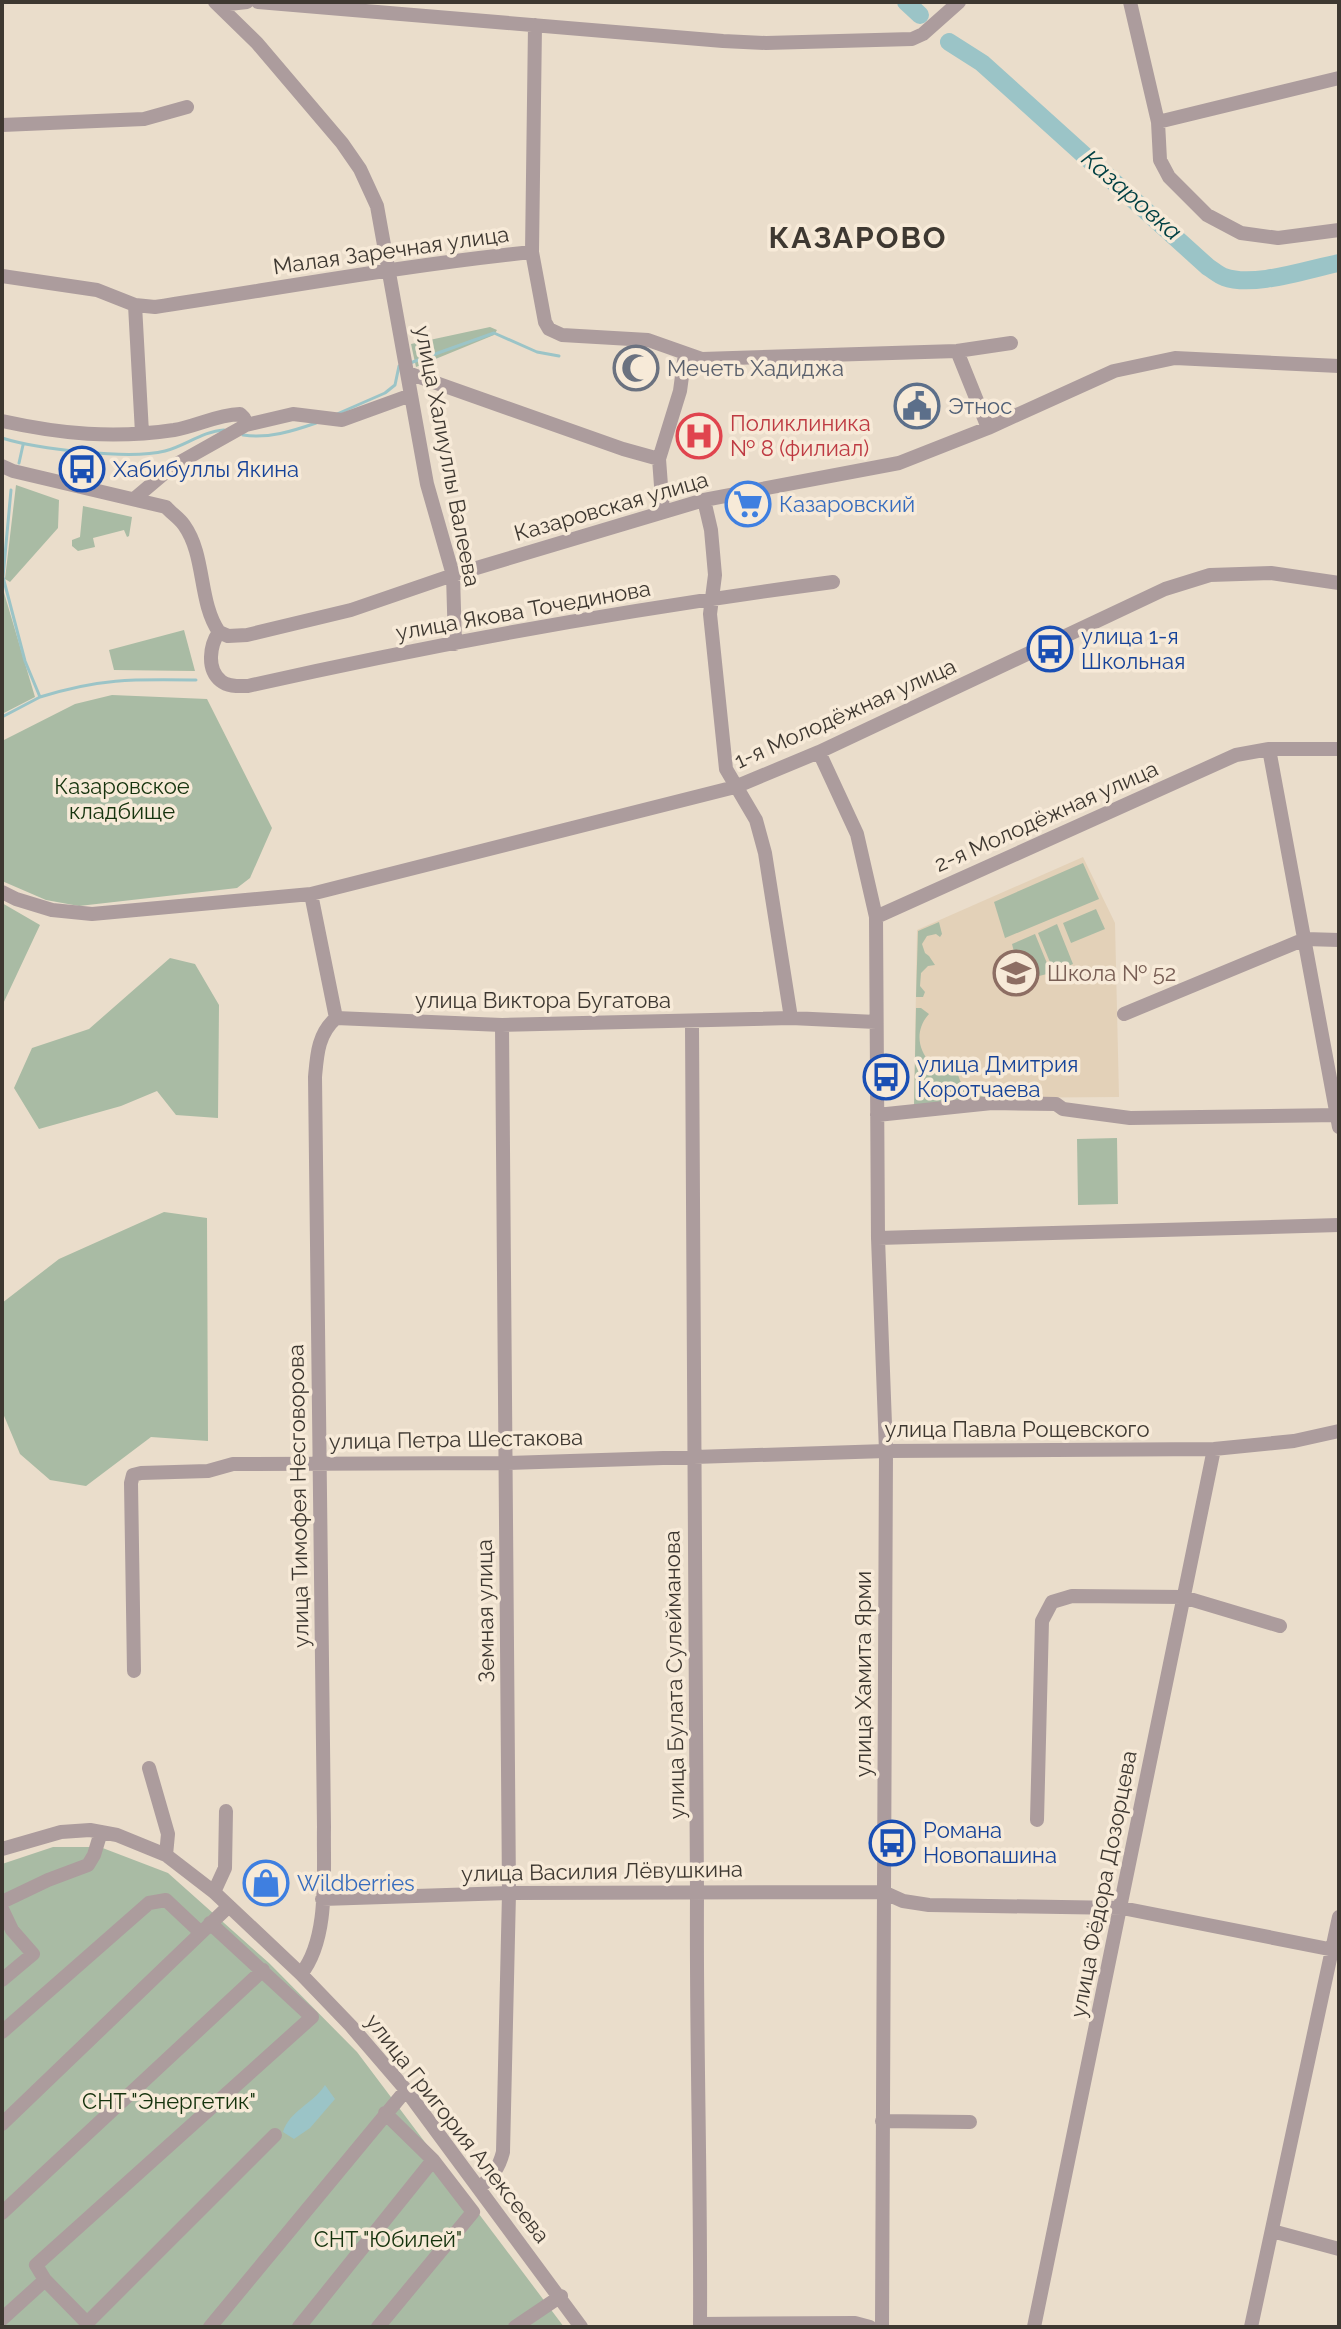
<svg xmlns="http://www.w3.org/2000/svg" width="1341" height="2329" font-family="Raleway,sans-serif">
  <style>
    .built { fill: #e3d1b8 }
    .green { fill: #a9bba4 }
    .water { fill: #9bc4c7 }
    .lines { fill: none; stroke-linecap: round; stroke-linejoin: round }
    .stream { stroke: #9bc4c7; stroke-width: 3 }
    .river { stroke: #9bc4c7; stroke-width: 18 }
    .minor { stroke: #ac9c9d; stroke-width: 14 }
    .labels { text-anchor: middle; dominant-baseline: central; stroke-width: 7; stroke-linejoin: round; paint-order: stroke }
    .street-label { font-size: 22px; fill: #3e3831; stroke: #f7ead8 }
    .worship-label { font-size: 22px; fill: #5b616d; stroke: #f7ead8; text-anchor: start }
    .service-label { font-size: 22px; fill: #4e5e75; stroke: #f7ead8; text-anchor: start }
    .health-label { font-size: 22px; fill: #be3a42; stroke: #f7ead8; text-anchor: start }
    .transit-label { font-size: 22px; fill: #164399; stroke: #f7ead8; text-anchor: start }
    .shop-label { font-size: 22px; fill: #366cbe; stroke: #f7ead8; text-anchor: start }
    .park-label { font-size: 22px; fill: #15330d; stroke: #f7ead8 }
    .education-label { font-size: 22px; fill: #785e54; stroke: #f7ead8; text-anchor: start }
    .water-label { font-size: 24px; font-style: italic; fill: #004043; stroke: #f7ead8 }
    .district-label { font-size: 30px; font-weight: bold; letter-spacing: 2px; fill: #3e3831; stroke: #f7ead8 }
  </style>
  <rect width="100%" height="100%" fill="#eaddcb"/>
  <path class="built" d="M1083,857l32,66 4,174 -128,1 -77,10 3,-178z"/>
  <path class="green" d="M490,327l7,3 -3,5 -78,32 -5,-23z
    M16,485l43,15 -1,28 -48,54 -5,-3z
    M83,506l49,11 -3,19 -2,1 -3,-7 -31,8 2,9 -17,4 -6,-5v-6l8,-3z
    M2,586l33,111 -33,17z
    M184,630l11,41 -81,-1 -5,-20z
    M112,695l95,4 65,129 -22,50 -13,10 -158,18 -33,-6 -44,-19v-140l73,-37z
    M1083,863l16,36 -94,39 -11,-36z
    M2,903l38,22 -38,81z
    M1096,909l9,20 -34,14 -8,-20z
    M939,922l3,12 -2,3 -4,-3 -9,2 -5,8 3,9 4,3 6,9 -7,1 -7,7 -1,13 5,6 -2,5h-7l2,-66z
    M1057,924l16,40 -19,8 -16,-39z
    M1035,934l16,39 -32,8 -6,-15 4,-2 -5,-20z
    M170,958l25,6 24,41 -1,113 -42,-3 -19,-24 -36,15 -82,23 -25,-41 18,-40 57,-19z
    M916,1008h5l8,6c-22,24 -3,59 29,61 6,19 20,27 38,17l4,5 -86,10z
    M1117,1138l1,66 -40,1 -1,-66z
    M164,1212l43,6 1,223 -57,-4 -65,49 -36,-6 -30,-26 -18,-43v-108l57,-44z
    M53,1847h47l68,26 101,90 88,89 207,275h-562v-463z"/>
  <path class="water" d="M325,2085l10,14 -25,29 -16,11 -11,-7c6,-21 31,-29 42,-47z"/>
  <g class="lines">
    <path class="stream" d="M410,363l84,-30 43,19 22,4
      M337,414l48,-21 10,-8 4,-19
      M243,435c25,4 50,-4 73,-12
      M2,438c35,11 128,22 163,13 20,-5 38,-20 59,-21
      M19,463l4,-18
      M40,697c60,-19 94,-18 156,-17
      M2,717l38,-20 -15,-36 -22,-84 8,-87"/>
    <path class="river" d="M906,2l14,13
      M949,42l33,21 226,204c5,3 11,8 16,10 30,11 84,-8 115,-14"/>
    <path class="minor" d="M215,2l42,41 85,100 18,26 17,37 50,278 26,91 2,69
      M258,2l465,39 43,2 146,-4 11,-5 36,-32
      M1130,2l28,120 2,38 9,17 38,38 34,18 37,5 61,-8
      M220,5l27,-3
      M1158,122l181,-44
      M2,125l142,-6 43,-12
      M532,252l3,-227
      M2,276l95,14 38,15 20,2c126,-19 251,-42 377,-55l13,70 4,7 13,6 86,5 54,19 255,-8 54,-8
      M135,305l7,128
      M957,351l31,77
      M408,373l215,76 36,10
      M2,421c59,13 112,18 172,9 23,-4 42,-15 66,-16l4,4 2,7
      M2,466l11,5 153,36c5,6 13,11 18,18 22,31 14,76 35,107
      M134,499l39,-33 73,-41 47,-11 49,6 69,-25
      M704,500l7,30 4,45 -5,39 16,155 30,51 9,33 26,165
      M663,512l-4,-53 21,-68 5,-37
      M219,632l9,4 19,-1 104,-25 102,-35 251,-75 195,-37 89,-35 126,-57 61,-13 164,8
      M219,632c-9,13 -13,37 2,49 7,6 18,5 27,5 193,-44 389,-78 585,-104
      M1269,749l70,378
      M819,752l38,82 19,83 2,321 8,213 -4,876
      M2,892l14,7 36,11 40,4 219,-20 424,-107 84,-35 346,-163 45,-14 61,-2 68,10
      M311,894l25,124
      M876,917l360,-162 33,-6h70
      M1124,1014l181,-75 34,1
      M336,1018l166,7 289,-7 85,4
      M692,1022c1,291 5,582 5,872 -1,145 4,289 3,433
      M877,1115l115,-12 64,1 7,5 67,9 209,-3
      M878,1238l461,-13
      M134,1671l-3,-188 2,-8 8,-2 67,-2 25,-7 272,-1 381,-12 328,-2 80,-8 45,-10
      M149,1768l19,66 -2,21
      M1037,1820l5,-199 10,-19 20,-6 111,1 97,29
      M2,1849l59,-17 29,-2 27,5 49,20 48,37 87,82 50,52 55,64 175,237
      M214,1892l11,-24 1,-57
      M322,1899l187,-6 374,-1 20,9 26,4 193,3 217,43
      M2,1902l46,-22 40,-15 6,-10 7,-23
      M2,1909l10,21 21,24 -31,26
      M210,1923l102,94 -276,248 9,15 42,43 188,-188
      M301,1974c29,-36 22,-103 23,-147l-9,-750c2,-23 3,-43 21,-59
      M2,2032l147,-129 17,-3 34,32
      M882,2121l88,1
      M2,2124l227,-218
      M479,2188c13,-11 20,-20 24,-36l6,-259 -7,-868
      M2,2213l261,-243
      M1272,2231l67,18
      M2,2319l43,-39
      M700,2324l155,-1 15,4
      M210,2327l196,-237
      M299,2327l134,-167
      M378,2327l95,-115 -40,-52 -48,-47
      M515,2327l46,-31
      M1034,2327l180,-878
      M1251,2327l88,-410"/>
  </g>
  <defs>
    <g id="mosque-ring" transform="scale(2.3)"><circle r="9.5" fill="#f7ead8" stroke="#6b7280" stroke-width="1.5"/><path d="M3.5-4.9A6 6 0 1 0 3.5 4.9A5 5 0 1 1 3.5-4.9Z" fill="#6b7280"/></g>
    <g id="civic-ring" transform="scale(2.3)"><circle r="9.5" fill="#f7ead8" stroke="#5c6f8a" stroke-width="1.5"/><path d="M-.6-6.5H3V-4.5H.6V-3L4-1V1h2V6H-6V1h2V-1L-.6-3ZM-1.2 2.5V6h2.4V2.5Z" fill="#5c6f8a"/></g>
    <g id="hospital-ring" transform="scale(2.3)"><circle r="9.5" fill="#f7ead8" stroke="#e0444e" stroke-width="1.5"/><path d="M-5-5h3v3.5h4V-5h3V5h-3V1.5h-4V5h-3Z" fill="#e0444e"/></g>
    <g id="bus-ring" transform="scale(2.3)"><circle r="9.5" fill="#f7ead8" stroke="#1a4fb4" stroke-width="1.5"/><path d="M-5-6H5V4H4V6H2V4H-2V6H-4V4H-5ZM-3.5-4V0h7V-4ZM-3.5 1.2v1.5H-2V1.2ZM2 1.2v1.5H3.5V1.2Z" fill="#1a4fb4"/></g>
    <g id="supermarket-ring" transform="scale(2.3)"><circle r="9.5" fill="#f7ead8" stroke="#3f7fe0" stroke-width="1.5"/><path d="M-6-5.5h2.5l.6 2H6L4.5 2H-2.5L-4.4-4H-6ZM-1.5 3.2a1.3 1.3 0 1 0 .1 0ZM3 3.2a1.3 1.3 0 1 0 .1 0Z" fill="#3f7fe0"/></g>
    <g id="school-ring" transform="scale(2.3)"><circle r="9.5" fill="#f7ead8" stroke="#8d6e63" stroke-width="1.5"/><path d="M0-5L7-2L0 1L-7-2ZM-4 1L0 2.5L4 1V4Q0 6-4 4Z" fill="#8d6e63"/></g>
    <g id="shop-ring" transform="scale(2.3)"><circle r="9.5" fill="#f7ead8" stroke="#3f7fe0" stroke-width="1.5"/><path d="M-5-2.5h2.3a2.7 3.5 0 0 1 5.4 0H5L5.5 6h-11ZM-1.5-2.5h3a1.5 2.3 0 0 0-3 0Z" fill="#3f7fe0"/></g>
  </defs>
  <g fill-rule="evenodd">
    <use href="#mosque-ring" x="636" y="368"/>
    <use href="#civic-ring" x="917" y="406"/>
    <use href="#hospital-ring" x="699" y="436"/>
    <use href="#bus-ring" x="82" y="469"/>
    <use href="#supermarket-ring" x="748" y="504"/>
    <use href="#bus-ring" x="1050" y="649"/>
    <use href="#school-ring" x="1016" y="973"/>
    <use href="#bus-ring" x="886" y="1077"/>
    <use href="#bus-ring" x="892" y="1843"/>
    <use href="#shop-ring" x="266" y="1883"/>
  </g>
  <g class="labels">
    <g class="street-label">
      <text transform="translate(391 250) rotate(-8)">Малая Заречная улица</text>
      <text transform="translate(448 456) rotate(79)">улица Халиуллы Валеева</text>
      <text transform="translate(611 506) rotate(-16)">Казаровская улица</text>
      <text transform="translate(523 610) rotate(-10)">улица Якова Точединова</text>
      <text transform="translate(845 713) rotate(-24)">1-я Молодёжная улица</text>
      <text transform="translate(1046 816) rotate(-24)">2-я Молодёжная улица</text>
      <text x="543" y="1000">улица Виктора Бугатова</text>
      <text x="1017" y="1429">улица Павла Рощевского</text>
      <text transform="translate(456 1439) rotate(-1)">улица Петра Шестакова</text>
      <text transform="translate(298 1496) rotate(-91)">улица Тимофея Несговорова</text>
      <text transform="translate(485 1611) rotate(-91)">Земная улица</text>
      <text transform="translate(863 1674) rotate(-90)">улица Хамита Ярми</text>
      <text transform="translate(674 1675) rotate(-91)">улица Булата Сулейманова</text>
      <text transform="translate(602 1871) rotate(-1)">улица Василия Лёвушкина</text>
      <text transform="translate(1103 1884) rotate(-79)">улица Фёдора Дозорцева</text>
      <text transform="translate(458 2128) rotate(52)">улица Григория Алексеева</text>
    </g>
    <g class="worship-label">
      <text x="667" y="368">Мечеть Хадиджа</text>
    </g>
    <g class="service-label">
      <text x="948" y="406">Этнос</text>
    </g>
    <g class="health-label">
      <text x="730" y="423">Поликлиника<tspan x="730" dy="25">№ 8 (филиал)</tspan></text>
    </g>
    <g class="transit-label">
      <text x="113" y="469">Хабибуллы Якина</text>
      <text x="1081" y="636">улица 1-я<tspan x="1081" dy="25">Школьная</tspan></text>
      <text x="917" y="1064">улица Дмитрия<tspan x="917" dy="25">Коротчаева</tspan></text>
      <text x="923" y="1830">Романа<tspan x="923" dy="25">Новопашина</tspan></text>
    </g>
    <g class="shop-label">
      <text x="779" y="504">Казаровский</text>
      <text x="297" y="1883">Wildberries</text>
    </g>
    <g class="park-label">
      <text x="122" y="786">Казаровское<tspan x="122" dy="25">кладбище</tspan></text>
      <text x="169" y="2101">СНТ "Энергетик"</text>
      <text x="388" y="2239">СНТ "Юбилей"</text>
    </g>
    <g class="education-label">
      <text x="1047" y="973">Школа № 52</text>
    </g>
    <g class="water-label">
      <text transform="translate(1132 195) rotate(41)">Казаровка</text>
    </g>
    <g class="district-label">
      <text x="858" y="237">КАЗАРОВО</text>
    </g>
  </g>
  <rect width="1341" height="2329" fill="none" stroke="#3e3831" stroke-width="8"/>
</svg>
